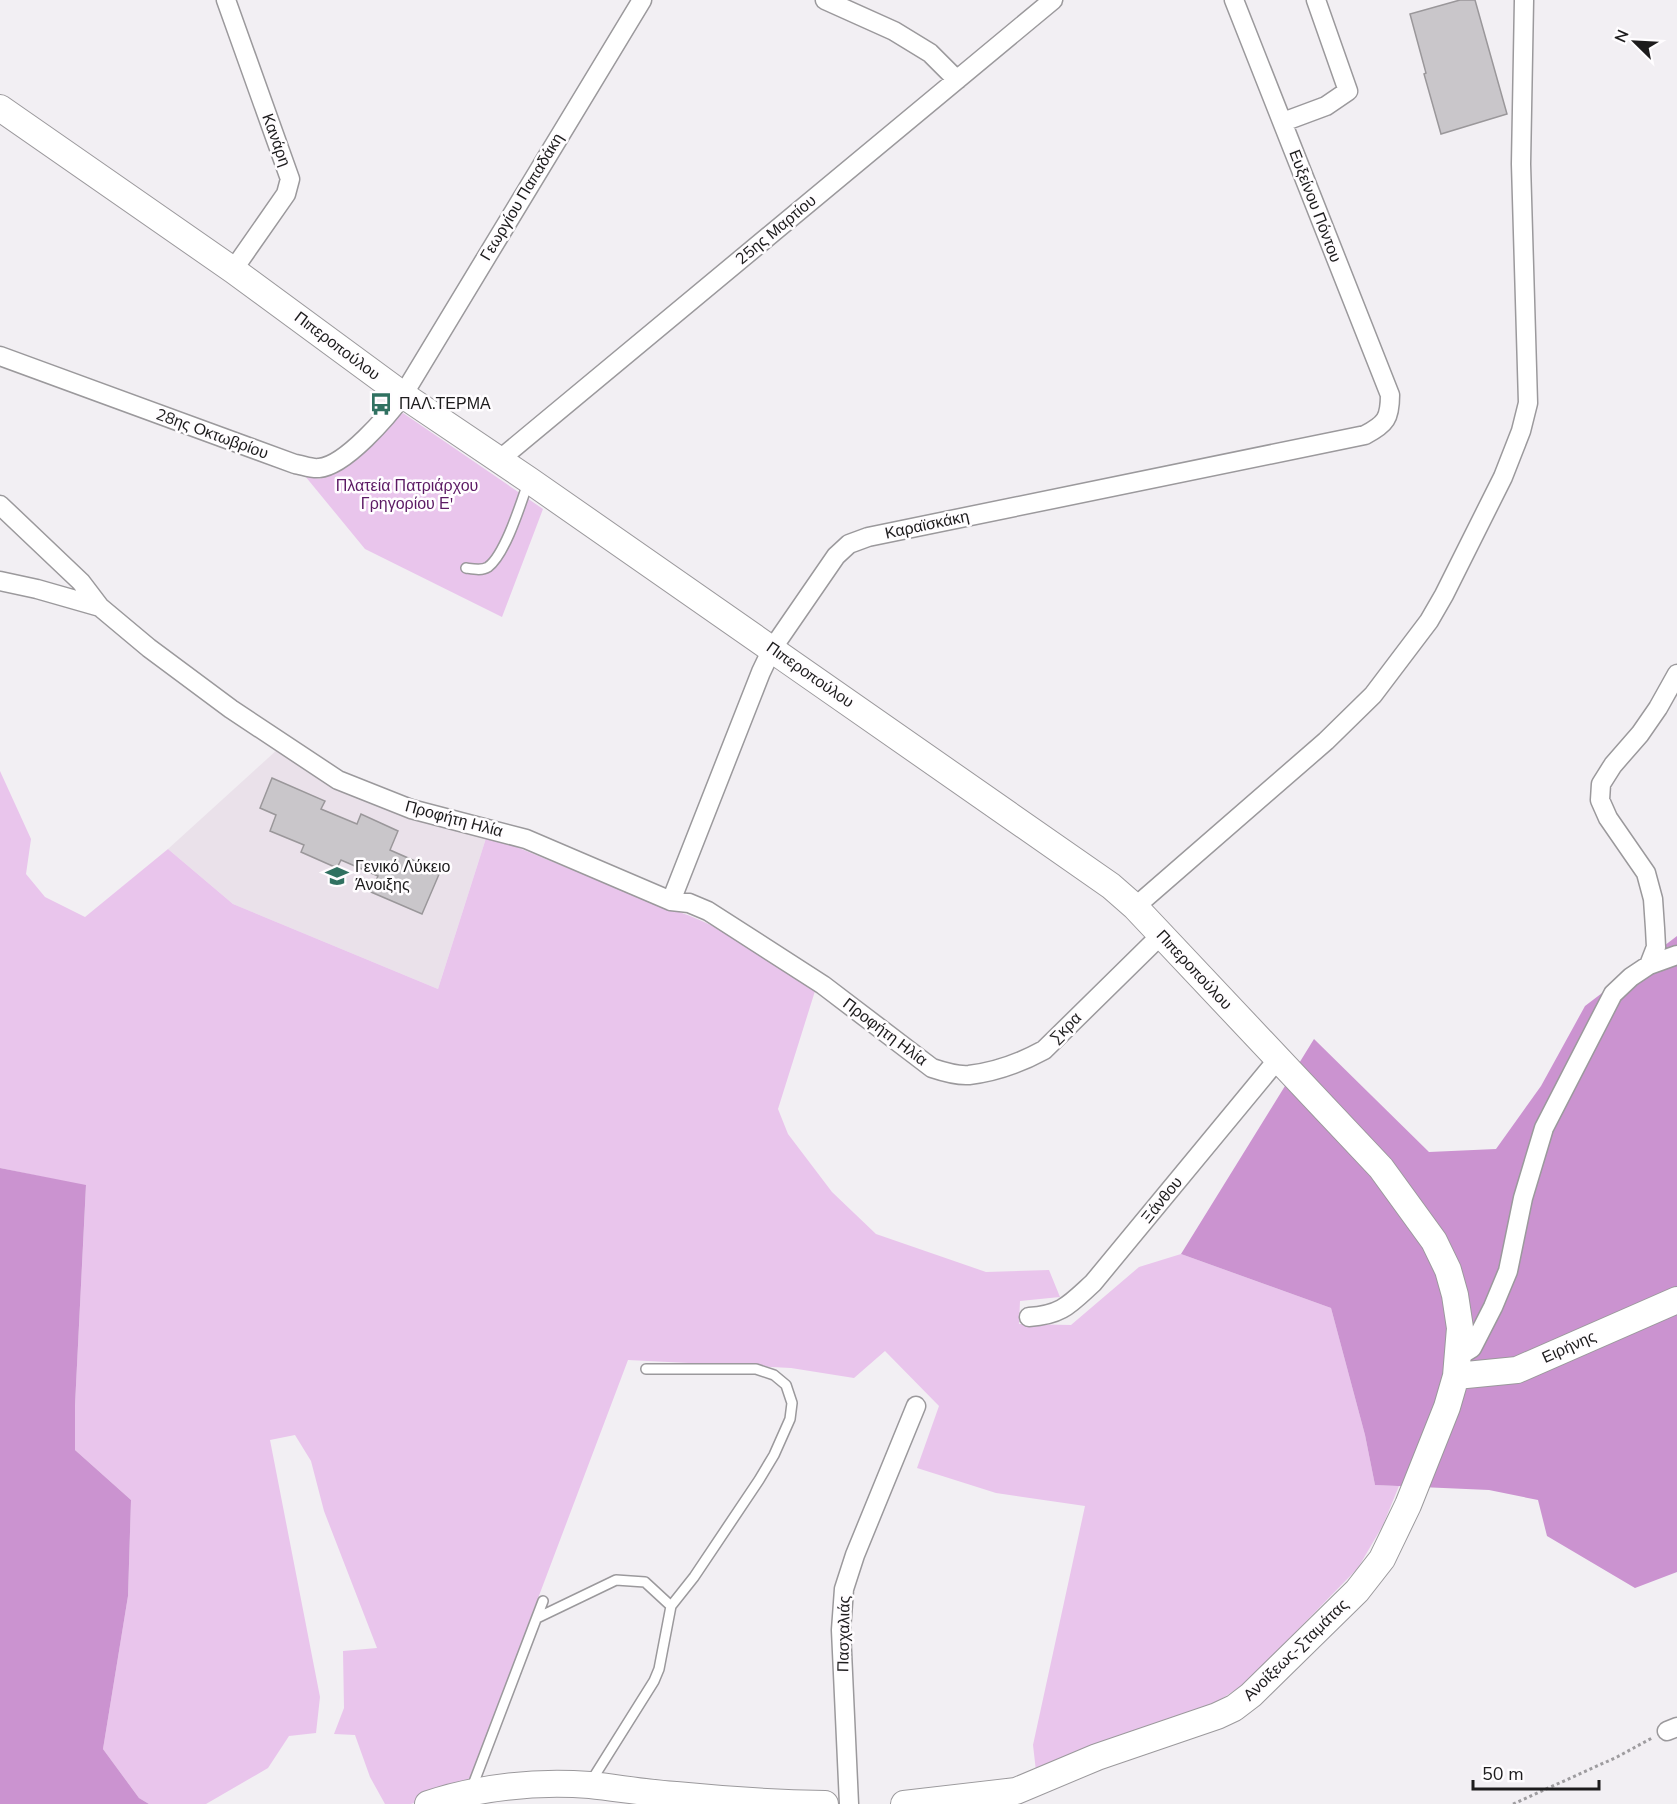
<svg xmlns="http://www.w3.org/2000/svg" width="1677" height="1804" font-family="'Nunito Sans',sans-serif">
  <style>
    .built { fill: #eae1ea }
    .green { fill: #e9c5ec }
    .forest { fill: #cb93d0 }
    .building { fill: #c9c6ca; stroke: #9a979a; stroke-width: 1.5 }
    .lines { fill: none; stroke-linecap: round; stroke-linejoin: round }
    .lane-casing { stroke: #9b999c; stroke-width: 12 }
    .street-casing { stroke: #9b999c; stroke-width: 21 }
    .secondary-casing { stroke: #9b999c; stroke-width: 28 }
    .path { stroke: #9e9c9f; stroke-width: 3; stroke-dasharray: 3 3; stroke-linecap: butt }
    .lane { stroke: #fff; stroke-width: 9 }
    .street { stroke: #fff; stroke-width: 18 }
    .secondary { stroke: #fff; stroke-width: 26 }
    .labels { text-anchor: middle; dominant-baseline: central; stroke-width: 5; stroke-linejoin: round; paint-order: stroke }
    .street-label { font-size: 16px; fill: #1d1c1d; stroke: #fffdff }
    .poi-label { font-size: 16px; fill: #1d1c1d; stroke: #fffdff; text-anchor: start }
    .park-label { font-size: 16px; fill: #5c1a64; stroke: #fffdff }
  </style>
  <rect width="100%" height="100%" fill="#f2eff3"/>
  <path class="built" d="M278,749l209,86 -49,154 -205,-85 -65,-55z"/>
  <path class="green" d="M403,413l140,96 -41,108 -137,-68 -60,-73 15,3z
    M0,771l31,68 -5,35 19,23 40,20 83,-68 65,55 205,85 49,-154 176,72c56,14 104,53 152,84l-37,118 10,25 44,58 44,42 110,38 63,-2 11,27 -40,4 -1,23 52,1 68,-58 42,-13 150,54 34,127 10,50 24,1 -16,39 -25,43 -112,115 -28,18 -182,70 -3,-26 52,-239 -89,-13 -79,-25 22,-62 -54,-55 -31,27 -63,-10 -163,-8 -162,429 -27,4 -28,11h-26l-15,-27 -15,-42 -21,-1 10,-26 -1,-57 34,-3 -53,-137 -13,-50 -16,-26 -25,5 50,257 -4,36 -27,3 -21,32 -62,36h-57l-10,-6 -36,-49 25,-153 3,-96 -56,-50v-45l11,-219 -86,-18z"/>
  <path class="forest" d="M1677,936v636l-42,16 -88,-52 -9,-36 -49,-10 -114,-5 -10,-50 -34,-127 -150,-54 133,-215 115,113 67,-3 45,-63 44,-80z
    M0,1168l86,17 -11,220v45l56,50 -3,96 -25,153 36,49 10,6h-149z"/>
  <path class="building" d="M1460,0h15l32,114 -66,20 -17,-60 2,-1 -16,-59z
    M272,778l53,23 -4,8 36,15 4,-10 37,17 -8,19 50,22 -18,42 -51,-22 7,-16 -37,-16 -4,8 -36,-16 3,-7 -34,-14 6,-16 -16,-7z"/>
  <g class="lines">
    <g class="lane-casing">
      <path id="lane" d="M466,568c7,1 16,3 22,-1 17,-12 33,-64 40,-84
        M537,1618l79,-38 29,2 26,24
        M590,1783l64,-102 5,-12 12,-63 23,-29 65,-97 15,-25 16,-36 2,-16 -6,-18 -12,-10 -18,-6h-110
        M471,1790l72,-189"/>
    </g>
    <g class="street-casing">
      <path id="street" d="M226,0l64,179 -4,15 -53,76
        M825,0l69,31 36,22 27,27
        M1283,122l43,-16 22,-15 -32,-91
        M0,356l295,108c7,1 17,5 24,4 26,-2 69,-52 84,-73l239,-395
        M499,460l554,-460
        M0,505l81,77 19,25 49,41 82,61 107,71 73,29 115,30 145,62 18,2 19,8 115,74 109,83c12,4 25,8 37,7 25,-3 53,-13 75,-25l117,-115
        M0,581l37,8 63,18
        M671,901l90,-229 11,-23 64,-93 13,-12 19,-7 497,-102c21,-11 25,-17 25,-40l-156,-395
        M1135,907l191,-166 47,-46 56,-74 15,-26 59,-118 18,-46 7,-28 -7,-239 3,-164
        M1649,965l28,-10
        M1029,1317c33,-2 41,-13 64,-34l185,-224
        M1459,1356l13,-8 21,-41 15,-36 15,-73 21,-70 69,-134 18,-17 18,-12 7,-18 -1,-19 -2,-29 -7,-26 -38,-55 -8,-18 1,-16 12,-19 27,-31 18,-26 19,-34
        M1667,1731l10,-4
        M849,1804l-8,-174 3,-41 11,-34 61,-149"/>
    </g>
    <g class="secondary-casing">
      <path id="secondary" d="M0,108l233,162 170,125 126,85 582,406 24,21 246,261 53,73 14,29 7,25 5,33 -4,48 -9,31 -39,98 -26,54 -25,32 -106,104 -17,13 -17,8 -120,41 -81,34 -112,13
        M1456,1376l61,-6 160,-70
        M428,1804c52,-17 107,-23 162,-19 28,3 57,8 86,10 50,5 99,8 149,9"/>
    </g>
    <path class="path" d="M1513,1804l104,-47 35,-19"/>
    <use href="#lane" class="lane"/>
    <use href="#street" class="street"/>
    <use href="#secondary" class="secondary"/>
  </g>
  <defs>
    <g id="bus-bare" transform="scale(1.8)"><path d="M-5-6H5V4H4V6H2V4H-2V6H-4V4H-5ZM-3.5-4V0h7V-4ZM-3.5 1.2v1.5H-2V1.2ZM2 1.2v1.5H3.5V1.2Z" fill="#307161" stroke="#fffdff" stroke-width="2.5" paint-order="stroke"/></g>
    <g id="school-bare" transform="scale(1.8)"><path d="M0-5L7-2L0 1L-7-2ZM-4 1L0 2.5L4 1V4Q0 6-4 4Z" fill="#307161" stroke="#fffdff" stroke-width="2.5" paint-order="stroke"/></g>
  </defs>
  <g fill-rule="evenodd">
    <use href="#bus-bare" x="381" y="404"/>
    <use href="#school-bare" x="337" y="876"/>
  </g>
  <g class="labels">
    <g class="street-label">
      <text transform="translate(276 140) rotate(70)">Κανάρη</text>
      <text transform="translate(522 197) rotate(-59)">Γεωργίου Παπαδάκη</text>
      <text transform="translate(1315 206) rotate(69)">Ευξείνου Πόντου</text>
      <text transform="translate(776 230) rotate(-40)">25ης Μαρτίου</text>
      <text transform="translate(337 346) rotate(37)">Πιπεροπούλου</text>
      <text transform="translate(212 434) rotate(20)">28ης Οκτωβρίου</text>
      <text transform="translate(927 525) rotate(-12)">Καραϊσκάκη</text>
      <text transform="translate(810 675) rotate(35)">Πιπεροπούλου</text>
      <text transform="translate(454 819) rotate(15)">Προφήτη Ηλία</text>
      <text transform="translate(1194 970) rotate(47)">Πιπεροπούλου</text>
      <text transform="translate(1066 1028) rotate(-45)">Σκρα</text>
      <text transform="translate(885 1032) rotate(37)">Προφήτη Ηλία</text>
      <text transform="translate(1162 1200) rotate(-51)">Ξάνθου</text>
      <text transform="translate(1569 1347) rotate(-24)">Ειρήνης</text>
      <text transform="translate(844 1634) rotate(-89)">Πασχαλιάς</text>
      <text transform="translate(1296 1650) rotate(-44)">Ανοίξεως-Σταμάτας</text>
    </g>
    <g class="poi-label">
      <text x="399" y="404">ΠΑΛ.ΤΕΡΜΑ</text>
      <text x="355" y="867">Γενικό Λύκειο<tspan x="355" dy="18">Άνοιξης</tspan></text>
    </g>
    <g class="park-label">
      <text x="407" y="486">Πλατεία Πατριάρχου<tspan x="407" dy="18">Γρηγορίου Ε'</tspan></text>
    </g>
  </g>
  <g transform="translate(1635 42) rotate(294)" stroke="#fffdff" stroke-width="4.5" paint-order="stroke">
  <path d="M0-4.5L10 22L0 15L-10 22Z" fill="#1d1c1d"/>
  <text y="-9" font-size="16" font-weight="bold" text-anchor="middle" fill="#1d1c1d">N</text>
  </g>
  <path d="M1473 1780v9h126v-9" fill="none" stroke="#1d1c1d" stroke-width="3"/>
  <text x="1482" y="1780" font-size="18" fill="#1d1c1d" stroke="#fffdff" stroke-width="4.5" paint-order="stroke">50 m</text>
</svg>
